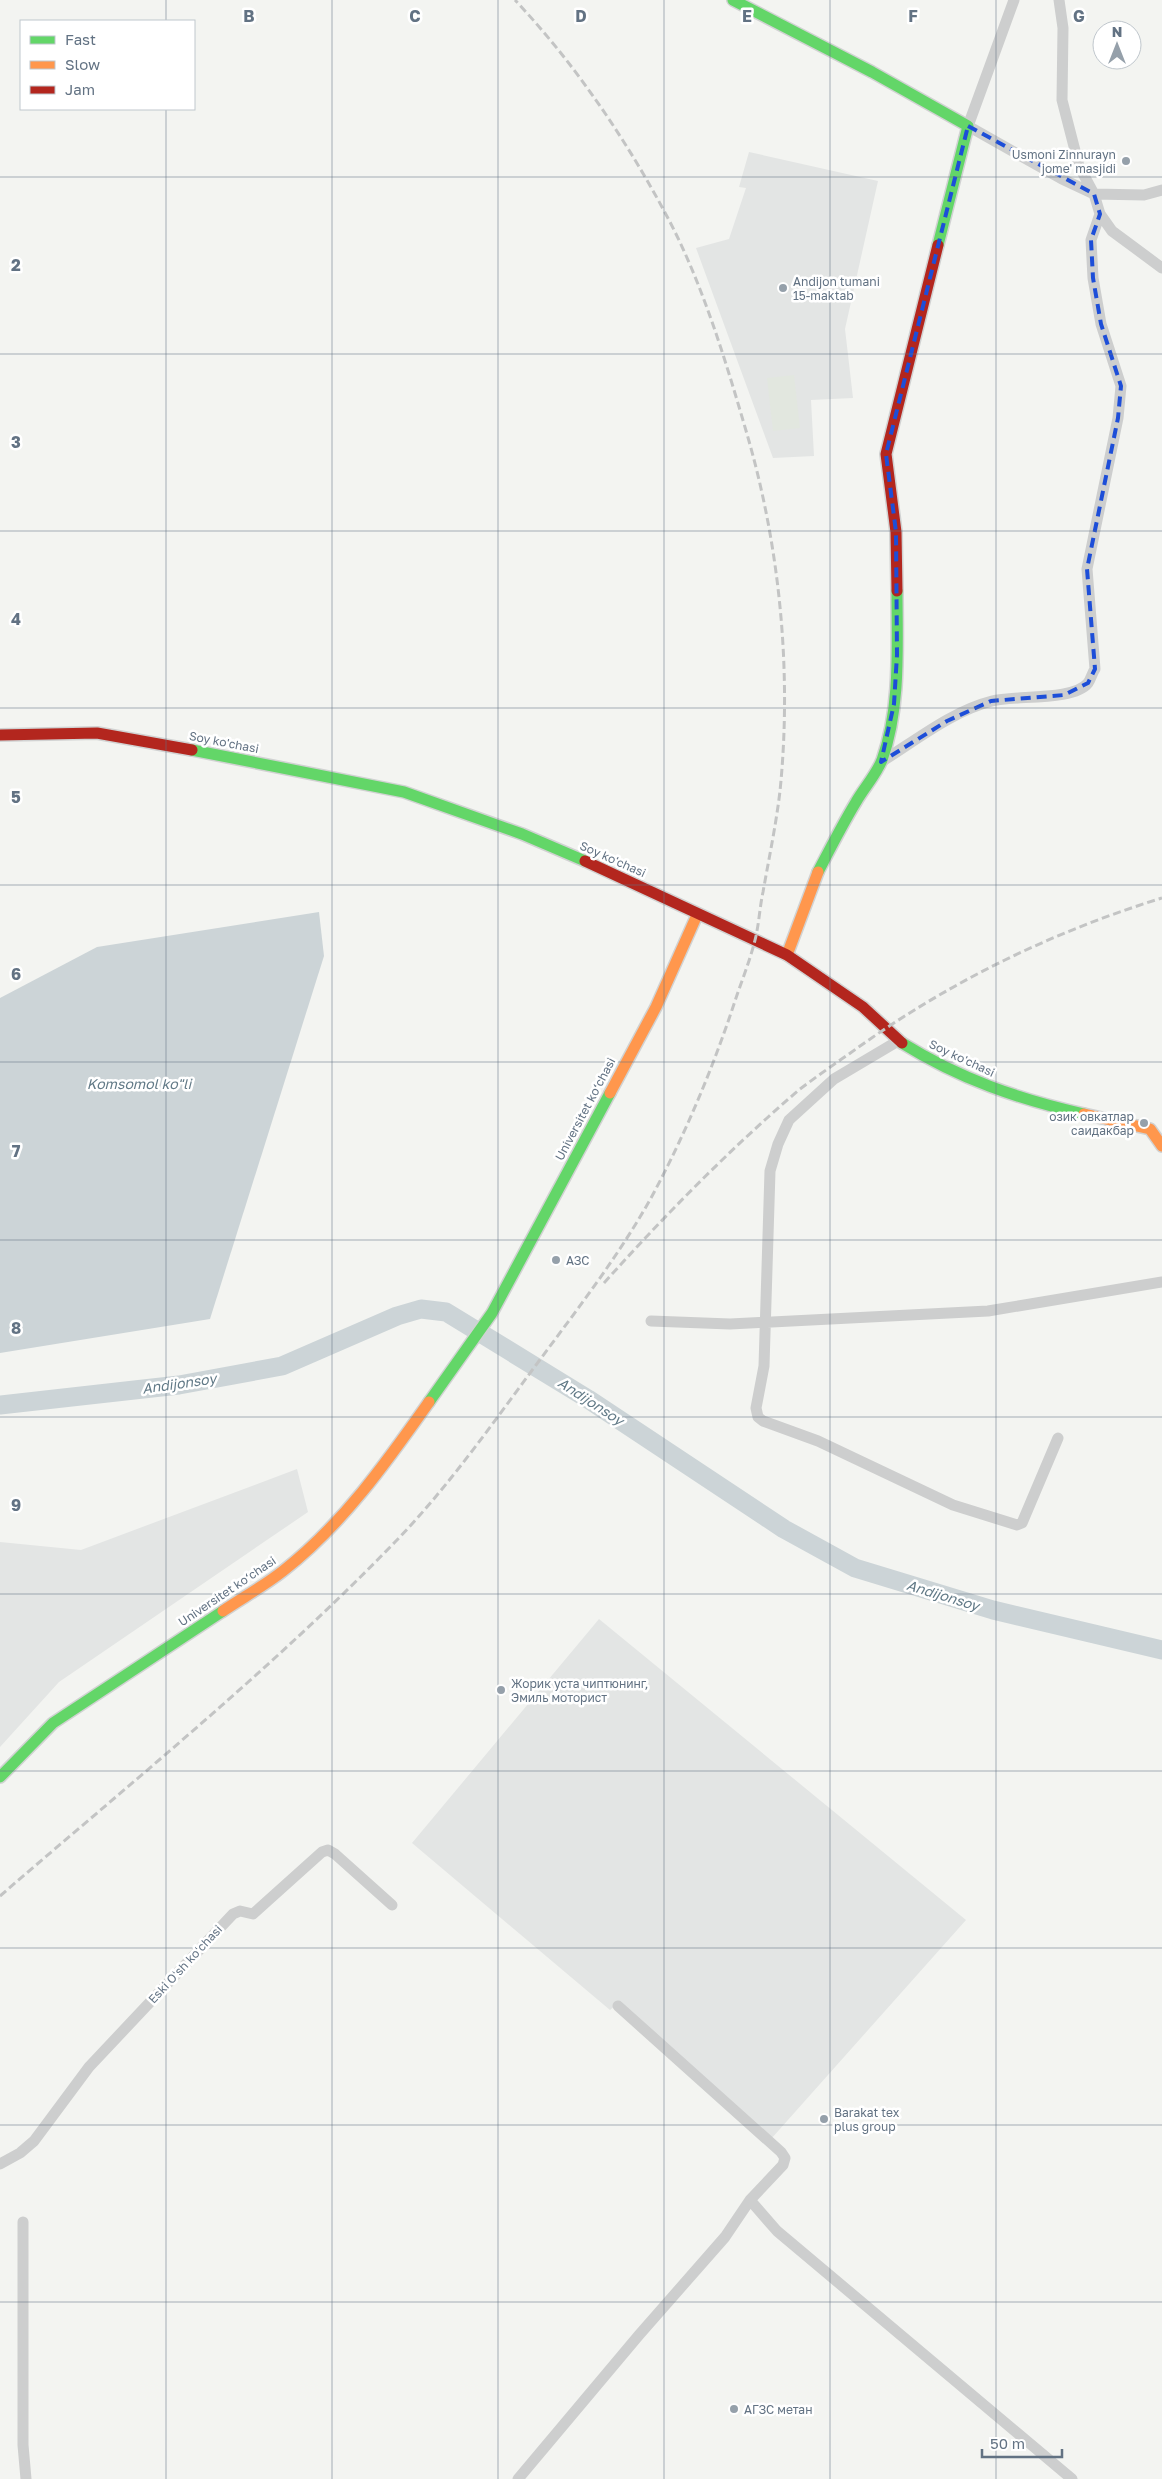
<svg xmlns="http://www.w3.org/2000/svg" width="1162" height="2479" font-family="'Golos Text',sans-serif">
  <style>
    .built { fill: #e3e5e4 }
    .green { fill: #e2e7df }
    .water { fill: #ccd4d7 }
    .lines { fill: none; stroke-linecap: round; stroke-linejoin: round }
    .river { stroke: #ccd4d7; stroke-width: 19 }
    .fast-casing { stroke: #d1d2d2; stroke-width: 14 }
    .slow-casing { stroke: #d1d2d2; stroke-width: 14 }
    .jam-casing { stroke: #d1d2d2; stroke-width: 14 }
    .street { stroke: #cdcece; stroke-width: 11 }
    .fast { stroke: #63d668; stroke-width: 11 }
    .slow { stroke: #ff974d; stroke-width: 11 }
    .jam { stroke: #b3261e; stroke-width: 11 }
    .rail { stroke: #c3c4c4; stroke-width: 3; stroke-dasharray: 8 4; stroke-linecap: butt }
    .marked { fill: none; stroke: #1d4ed8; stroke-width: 4; stroke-dasharray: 10 6; stroke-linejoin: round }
    .grid { fill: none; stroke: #627283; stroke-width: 1; stroke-opacity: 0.55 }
    .poi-dot { fill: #95a0aa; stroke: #fff; stroke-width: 2 }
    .labels { text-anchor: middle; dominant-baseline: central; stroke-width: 5; stroke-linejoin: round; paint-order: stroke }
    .poi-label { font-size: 12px; fill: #627283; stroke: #fff; text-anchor: start }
    .street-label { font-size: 12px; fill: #627283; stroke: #fff }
    .water-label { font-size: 14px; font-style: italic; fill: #627a87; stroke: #fff }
    .grid-label { font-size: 16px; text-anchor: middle; font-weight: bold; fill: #627283; stroke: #fff; stroke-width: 5; stroke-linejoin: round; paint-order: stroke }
  </style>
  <rect width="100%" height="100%" fill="#f3f4f1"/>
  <path class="built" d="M749,152l129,29 -33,148 8,69 -42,2 3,56 -41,2 -77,-210 33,-9 17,-51 -7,-1z
    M297,1469l11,43 -249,170 -59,65v-205l81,8z
    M599,1619l367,301 -195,219 -154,-135 -7,6 -198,-167z"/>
  <path class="green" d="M794,375l6,53 -27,3 -6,-53z"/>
  <path class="water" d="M319,912l5,44 -114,363 -210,34v-355l97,-51z"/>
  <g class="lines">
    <path class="river" d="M0,1405l179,-20 103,-19 115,-50 24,-7 25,3 142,87 196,130 71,39 138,42 169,40"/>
    <g class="fast-casing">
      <path id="fast" d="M733,0l139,72 96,54 -30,119
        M192,750l212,42 118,42 63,27
        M818,872c12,-23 24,-47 38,-70 8,-14 20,-27 26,-42 19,-53 15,-114 15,-169
        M902,1043c58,36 116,56 182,71
        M429,1402l63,-89 118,-220
        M0,1777l53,-54 170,-112"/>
    </g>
    <g class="slow-casing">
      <path id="slow" d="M787,955l31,-83
        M610,1093l46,-86 41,-92
        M1084,1114l66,15 12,17
        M223,1611c19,-13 41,-25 60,-40 59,-46 103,-108 146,-169"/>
    </g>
    <g class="jam-casing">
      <path id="jam" d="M897,591l-1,-59 -10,-78 52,-209
        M0,735l97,-2 95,17
        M585,861l202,94 76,52 39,36"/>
    </g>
    <path class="street" d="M1014,0l-46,126 94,53 32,15 50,1 18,-5
      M1059,0l4,28 -1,72 17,66 15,28 6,20 12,17 50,37
      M881,762c34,-21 71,-51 111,-61 23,-6 82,0 96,-18 3,-4 4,-10 7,-14l-8,-100 31,-151 3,-32 -20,-62 -8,-46 -2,-38 9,-26
      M898,1041l-64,38 -45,41 -11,24 -8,27 -6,195 -8,42 2,9 5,4 55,20 135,64 64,20 5,-2 36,-85
      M651,1321l79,3 258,-13 174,-29
      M0,2164l20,-11 14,-12 55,-74 144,-153 7,-3 13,3 69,-62 6,-2 7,4 57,51
      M750,2200l27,31 295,248
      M23,2222v223l3,34
      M518,2479l121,-144 86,-98 25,-37 33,-35 2,-7 -4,-6 -163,-146"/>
    <use href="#fast" class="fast"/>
    <use href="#slow" class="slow"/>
    <use href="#jam" class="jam"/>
    <path class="rail" d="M604,1283c61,-68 126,-134 196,-194 16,-12 33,-24 49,-35 96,-70 200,-121 313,-156
      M0,1896c133,-115 272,-227 395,-354 50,-51 98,-119 141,-177 40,-54 82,-108 115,-167 34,-63 62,-130 84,-197 7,-21 16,-43 21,-65 3,-14 4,-30 7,-44 6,-34 13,-67 17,-101 12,-119 0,-243 -33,-357 -21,-72 -43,-146 -77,-212 -42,-80 -94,-157 -155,-222"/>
  </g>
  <path class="marked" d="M968,126l126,68 6,20 -9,26 2,38 8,46 20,62 -3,32 -31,151 8,100 -7,14 -24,12 -73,6 -44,20 -66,41 13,-58 3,-49 -1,-123 -10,-78z"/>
  <path class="grid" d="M166,0v21M332,0v2479M498,0v2479M664,0v2479M830,0v2479M996,0v2479M166,109v2370M0,177h1162M0,354h1162M0,531h1162M0,708h1162M0,885h1162M0,1062h1162M0,1240h1162M0,1417h1162M0,1594h1162M0,1771h1162M0,1948h1162M0,2125h1162M0,2302h1162"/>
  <g class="poi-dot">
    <circle cx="1126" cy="161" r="5"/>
    <circle cx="783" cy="288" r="5"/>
    <circle cx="1144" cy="1123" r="5"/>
    <circle cx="556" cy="1260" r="5"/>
    <circle cx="501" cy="1690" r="5"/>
    <circle cx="824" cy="2119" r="5"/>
    <circle cx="734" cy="2409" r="5"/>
  </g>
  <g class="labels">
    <g class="poi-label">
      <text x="1116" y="154" text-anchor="end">Usmoni Zinnurayn<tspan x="1116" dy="14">jome' masjidi</tspan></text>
      <text x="793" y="281">Andijon tumani<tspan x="793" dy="14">15-maktab</tspan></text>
      <text x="1134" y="1116" text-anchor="end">озик овкатлар<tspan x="1134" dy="14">саидакбар</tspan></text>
      <text x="566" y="1260">АЗС</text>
      <text x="511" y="1683">Жорик уста чиптюнинг,<tspan x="511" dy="14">Эмиль моторист</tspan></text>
      <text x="834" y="2112">Barakat tex<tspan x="834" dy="14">plus group</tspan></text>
      <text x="744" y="2409">АГЗС метан</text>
    </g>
    <g class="street-label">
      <text transform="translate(224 742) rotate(11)">Soy ko'chasi</text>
      <text transform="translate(613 859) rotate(24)">Soy ko'chasi</text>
      <text transform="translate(962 1058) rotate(25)">Soy ko'chasi</text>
      <text transform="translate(585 1109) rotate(-62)">Universitet kо‘chasi</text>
      <text transform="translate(227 1591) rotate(-34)">Universitet kо‘chasi</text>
      <text transform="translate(185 1964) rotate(-47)">Eski Oʻsh koʻchasi</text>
    </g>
    <g class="water-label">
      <text x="139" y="1083">Komsomol ko"li</text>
      <text transform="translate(179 1383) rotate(-8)">Andijonsoy</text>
      <text transform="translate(591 1401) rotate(33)">Andijonsoy</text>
      <text transform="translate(943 1595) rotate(17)">Andijonsoy</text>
    </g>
  </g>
  <g class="grid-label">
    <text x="249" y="22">B</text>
    <text x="415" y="22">C</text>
    <text x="581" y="22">D</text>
    <text x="747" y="22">E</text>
    <text x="913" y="22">F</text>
    <text x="1079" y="22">G</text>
    <text x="16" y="271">2</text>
    <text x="16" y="448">3</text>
    <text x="16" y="625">4</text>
    <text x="16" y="803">5</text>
    <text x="16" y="980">6</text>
    <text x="16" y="1157">7</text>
    <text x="16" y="1334">8</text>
    <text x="16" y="1511">9</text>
  </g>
  <rect x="20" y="20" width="175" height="90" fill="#ffffff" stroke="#c0c7cd"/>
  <rect x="30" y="36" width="25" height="8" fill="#63d668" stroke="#c0c7cd"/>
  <text x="65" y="45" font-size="15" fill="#627283">Fast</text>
  <rect x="30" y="61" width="25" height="8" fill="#ff974d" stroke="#c0c7cd"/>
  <text x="65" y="70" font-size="15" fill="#627283">Slow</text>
  <rect x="30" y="86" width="25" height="8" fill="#b3261e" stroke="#c0c7cd"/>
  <text x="65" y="95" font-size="15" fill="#627283">Jam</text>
  <g transform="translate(1117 45)"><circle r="24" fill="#ffffff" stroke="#c0c7cd"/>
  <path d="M0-4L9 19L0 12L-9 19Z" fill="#95a0aa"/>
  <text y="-8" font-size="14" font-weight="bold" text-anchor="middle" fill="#627283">N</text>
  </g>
  <path d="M982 2449v8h80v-8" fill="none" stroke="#627283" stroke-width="2.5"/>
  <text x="990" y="2449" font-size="15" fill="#627283" stroke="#ffffff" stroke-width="4" paint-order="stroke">50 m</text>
</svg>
